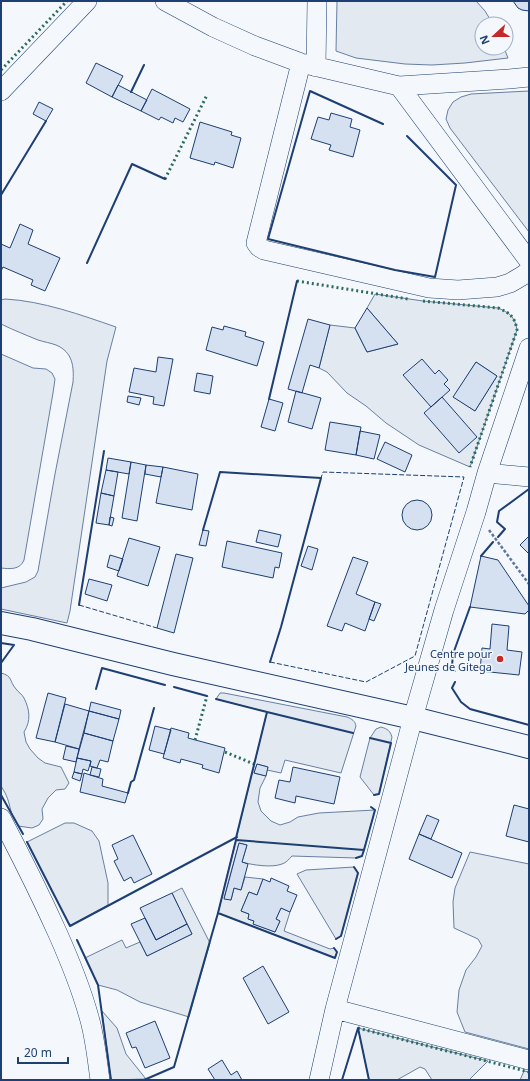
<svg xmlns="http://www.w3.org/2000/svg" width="530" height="1081" font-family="'Noto Sans',sans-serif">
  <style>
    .green { fill: #e3e9f0; stroke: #687fa3; fill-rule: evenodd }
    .building { fill: #d5e0f0; stroke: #1d3f73 }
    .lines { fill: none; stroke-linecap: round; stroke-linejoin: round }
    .minor-casing { stroke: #1d3f73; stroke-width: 20 }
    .major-casing { stroke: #1d3f73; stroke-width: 24 }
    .path { stroke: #5e769c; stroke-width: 2.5; stroke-dasharray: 3 2; stroke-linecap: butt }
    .minor { stroke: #f4f7fb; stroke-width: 19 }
    .major { stroke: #f4f7fb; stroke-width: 22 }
    .hedge { stroke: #2c6c60; stroke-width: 3; stroke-dasharray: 2 3; stroke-linecap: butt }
    .fence { stroke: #1d3f73; stroke-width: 1; stroke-dasharray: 5 2; stroke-linecap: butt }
    .wall { stroke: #1d3f73; stroke-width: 2 }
    .poi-dot { fill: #c62828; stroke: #f4f7fb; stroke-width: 1.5 }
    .labels { text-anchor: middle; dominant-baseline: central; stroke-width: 3; stroke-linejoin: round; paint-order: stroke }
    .poi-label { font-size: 11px; fill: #1d3f73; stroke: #f4f7fb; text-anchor: end }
  </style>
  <rect width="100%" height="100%" fill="#f4f7fb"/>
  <path class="green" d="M337,1h139l9,10 8,13h-11v24h22l4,10 -43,5 -33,2 -27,-1 -49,-6 -20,-7z
    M529,91v141l-79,-104 -4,-9 2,-9 5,-8 8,-5 10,-3z
    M375,294l48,7 75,7c12,5 17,9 19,22l-47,137 -51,-22 -33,-22 -20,-17 -19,-13 -20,-21 -8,-4 11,-43 25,3 12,24 31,-8 -31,-36zM476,362l21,14 -22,35 -21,-14z
    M5,299c38,2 76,16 111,28l-9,34 -37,250 -3,12 -66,-14v-21l25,-6 9,-5 3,-6 17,-97 18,-92c1,-15 0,-30 -17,-37 -5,-2 -12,-3 -18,-5 -12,-5 -25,-10 -37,-16v-24z
    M1,354l32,14 13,1 6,4 3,6 -2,14 -29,167c-4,10 -14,9 -23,8z
    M1,673c12,3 8,8 15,16 2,3 6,5 8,9 6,12 7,23 0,34l2,10 4,7 8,9 7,5 16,4 8,16 -4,6 -9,1 -8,8 -6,11 1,10 -4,6 -7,3 -14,-2c-2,-4 -6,-9 -7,-15 -3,-11 -3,-14 -10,-25z
    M220,693h4l123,24c5,2 8,4 9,9l-15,47 -56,-13 -4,13 -14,-3 1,-3 -11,-3 -3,9 12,3 -6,12 -2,14 3,9 10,10 9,4 10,-3 8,-5 21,-4 56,-3 -13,46 -6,2 -64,-2c-3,3 -6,7 -10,8 -10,4 -30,1 -40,-2l5,-17 -8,-2 -15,55 7,2 3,-12 7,2 4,-13 18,2 -6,16 -8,-3 -8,19 8,3 -1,5 6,2v3l21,8 5,-11 -4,-2 5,-11 9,4 -6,19 46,18 4,-1 3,4 -2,6 -117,-45 49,-201 -51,-13z
    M381,727c7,2 9,4 11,10l-13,57 -5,1 -14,-18 10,-39 6,-9z
    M65,823h9l18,8 7,10 9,42v22l-38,21 -43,-84z
    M470,852l59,12v185l-64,-17 -8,-20 2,-22 7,-20 10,-13 6,-11 -4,-7 -24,-11 -1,-26 2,-14z
    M354,867l4,6 -17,63 -5,3 -39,-65 9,-4z
    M182,888l28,55 -21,74 -49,-15 -23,-12 -19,-5 -13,-27 37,-18 4,8 14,-6 7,14 45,-22 -20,-41z
    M102,1011l15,17 9,26 20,25 -35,1z
    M358,1028l130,33 -19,19h-37l-7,-11 -5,-2 -23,13h-28z
    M524,1071l5,1v8h-9z"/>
  <path class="building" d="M513,1h16v10l-7,-1 -4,-2z
    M96,63l27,13 -11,21 -26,-14z
    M118,85l29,15 -6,11 -29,-14z
    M152,89l38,20 -7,13 -8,-4 -2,5 -12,-6 -2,3 -18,-9z
    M39,102l14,7 -7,12 -13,-7z
    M331,113l21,6 -2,8 10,3 -7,27 -24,-7 2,-5 -20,-6 7,-22 11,3z
    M200,122l32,10 -1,3 10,3 -8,30 -18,-6 -1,3 -24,-7z
    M20,224l13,6 -5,14 32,14 -15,33 -14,-6 2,-5 -30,-13 -2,4v-27l9,4z
    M367,308l31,36 -31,8 -12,-24z
    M308,319l22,6 -11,43 -9,-3 -8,28 -14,-4z
    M224,326l22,6 -1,4 19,6 -7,24 -51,-16 6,-23 11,3z
    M158,357l15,2 -9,47 -11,-2 1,-7 -25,-5 5,-24 22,4z
    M422,359l13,15 4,-4 9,10 -4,4 6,6 -19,17 -28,-32z
    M476,362l21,14 -22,35 -22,-14z
    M197,373l16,3 -3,18 -16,-3z
    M296,391l25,7 -9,31 -24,-7z
    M128,396l13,2 -2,7 -12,-3z
    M442,397l35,40 -18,16 -35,-40z
    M269,399l14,4 -8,28 -14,-4z
    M330,422l31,5 -5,28 -31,-5z
    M360,431l20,4 -6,24 -18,-4z
    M385,442l27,13 -7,17 -28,-13z
    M108,458l23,4 -2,12 -23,-4z
    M131,462l15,3 -9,56 -15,-3z
    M146,465l17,2 -2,10 -16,-3z
    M163,467l35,7 -6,36 -36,-7z
    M106,470l12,2 -4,24 -13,-3z
    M101,493l13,3 -5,29 -13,-2z
    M402 515a15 15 0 1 1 30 0a15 15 0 1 1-30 0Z
    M110,517l4,1 -2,8 -3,-1z
    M203,530l6,1 -3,15 -7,-1z
    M259,530l22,5 -3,12 -22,-5z
    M529,536v18l-9,-9z
    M129,538l31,9 -12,39 -31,-10z
    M227,541l55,12 -3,15 -4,-1 -2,11 -51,-11z
    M308,546l10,3 -6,21 -11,-4z
    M176,554l17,4 -19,75 -17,-5z
    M110,555l13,4 -4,12 -12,-4z
    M481,556l17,4 31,46v4l-4,4 -55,-7z
    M353,557l15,5 -12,32 19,8 -10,29 -20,-8 -3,8 -15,-5z
    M89,579l23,6 -5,16 -22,-7z
    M375,602l6,2 -7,17 -5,-2z
    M492,624l17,2 -2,24 15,2 -3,23 -39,-4 2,-23 8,1z
    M48,693l18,5 -11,44 -19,-4z
    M91,702l30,8 -2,9 -30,-8z
    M65,704l24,7 -10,38 -24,-7z
    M89,711l30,8 -6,22 -29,-8z
    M155,726l16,4 -7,24 -15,-4z
    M171,728l18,5 -1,5 37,10 -6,25 -17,-5 1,-3 -22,-6 -1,4 -17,-5z
    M84,733l29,8 -5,21 -8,-2 -3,8 -7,-2 1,-5 -14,-3z
    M66,746l13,3 -3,13 -13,-3z
    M77,758l14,3 -3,10 -5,-2 -1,5 -8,-2z
    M257,764l11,3 -2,9 -12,-3z
    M92,767l9,2 -2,8 -9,-2z
    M293,767l47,10 -6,27 -38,-8 -1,7 -20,-5 4,-18 11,2z
    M74,772l8,2 -2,7 -8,-3z
    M84,773l19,6 -1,7 26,7 -3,10 -45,-11z
    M514,805l15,4v33l-23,-6z
    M427,815l12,5 -8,19 -12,-5z
    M419,834l43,19 -10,25 -43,-19z
    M133,835l19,39 -18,9 -3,-6 -7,4 -10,-20 4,-2 -6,-14z
    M239,843l8,2 -5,17 6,2 -7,26 -7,-2 -3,12 -7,-1z
    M271,878l18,8 -2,5 10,4 -7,17 -9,-4 -5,11 4,2 -5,11 -22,-8 1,-3 -6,-2 1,-5 -8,-3 8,-19 8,3 6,-16 7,3z
    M172,893l15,31 -31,16 -16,-32z
    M145,918l11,22 31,-16 5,10 -45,22 -16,-32z
    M263,966l26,46 -21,12 -25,-46z
    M155,1021l15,37 -25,10 -9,-21 -4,1 -6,-15z
    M222,1060l9,15 6,-4 5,9h-27l-7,-11z"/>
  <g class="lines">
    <g class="minor-casing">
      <path id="minor" d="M165,1l48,26 42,19 46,17 98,23 130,175
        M301,63l-45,180 3,4 5,3 165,38 29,2 39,-3 13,-4 12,-7 7,-5
        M316,67l1,-66
        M399,86l110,-7 20,-2
        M1,91l86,-90
        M487,473l42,4
        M1,818c20,38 39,76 57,116 12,27 23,54 31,83 6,20 8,42 11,63
        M335,1009l194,51
        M319,1080l16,-71 78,-291 31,-108 32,-98 11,-39 42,-125"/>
    </g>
    <g class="major-casing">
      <path id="major" d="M1,623l31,6 141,35 240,54 116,29"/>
    </g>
    <path class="path" d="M489,530l40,54"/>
    <use href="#minor" class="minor"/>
    <use href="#major" class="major"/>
    <path class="hedge" d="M1,70l66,-69
      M165,179l42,-84
      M297,281l111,18
      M423,301l75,7c12,5 17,9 19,22l-47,137
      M195,740l12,-44
      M225,752l29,12
      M358,1028l171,44"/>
    <path class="fence" d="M79,605l78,23
      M270,662l96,20 49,-26 49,-179 -141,-5 -2,6"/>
    <path class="wall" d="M131,92l13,-27
      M383,124l-73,-33 -42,148 127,31 40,7 21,-92 -49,-49
      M1,195l45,-74
      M87,263l45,-99 33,15
      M269,399l28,-118
      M203,530l17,-58 101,6 -40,149 -11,35
      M498,537l7,-8 -8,-7 2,-11 30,-22
      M481,556l12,-14
      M79,605l25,-154
      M1,643l13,2 -13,18
      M455,671l-3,-5 1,-12 17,-47
      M455,682l-3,6 9,14 9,7 59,16
      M174,687l33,9
      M96,689l6,-21 63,17
      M216,699l51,13
      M370,738l21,5 -12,51 -5,1
      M128,793l3,-11 3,-2 20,-72
      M1,795l22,39
      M236,838l31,-126 86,21
      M27,842l43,84 167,-89
      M364,850l11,-40 -4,-3
      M336,939l5,-3 17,-63 -4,-6
      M77,940l21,45 13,95
      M334,948l3,4 -2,6 -117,-45 18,-73 128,10 -2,6 -6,2
      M144,1080l30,-13 44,-154
      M342,1080l16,-52 11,52"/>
  </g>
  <circle class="poi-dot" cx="500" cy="659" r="4"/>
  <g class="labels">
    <g class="poi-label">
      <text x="492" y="653">Centre pour<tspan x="492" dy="13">Jeunes de Gitega</tspan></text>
    </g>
  </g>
  <rect width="530" height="1081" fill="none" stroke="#1d3f73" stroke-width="4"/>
  <g transform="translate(494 36) rotate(248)"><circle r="19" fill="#f4f7fb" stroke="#9eadc5"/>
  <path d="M0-3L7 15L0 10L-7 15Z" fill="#c62828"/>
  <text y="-6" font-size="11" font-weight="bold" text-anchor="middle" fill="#1d3f73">N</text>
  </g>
  <path d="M18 1057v6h50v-6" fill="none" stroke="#1d3f73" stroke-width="2"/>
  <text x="24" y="1057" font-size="12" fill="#1d3f73" stroke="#f4f7fb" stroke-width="3" paint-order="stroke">20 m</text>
</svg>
